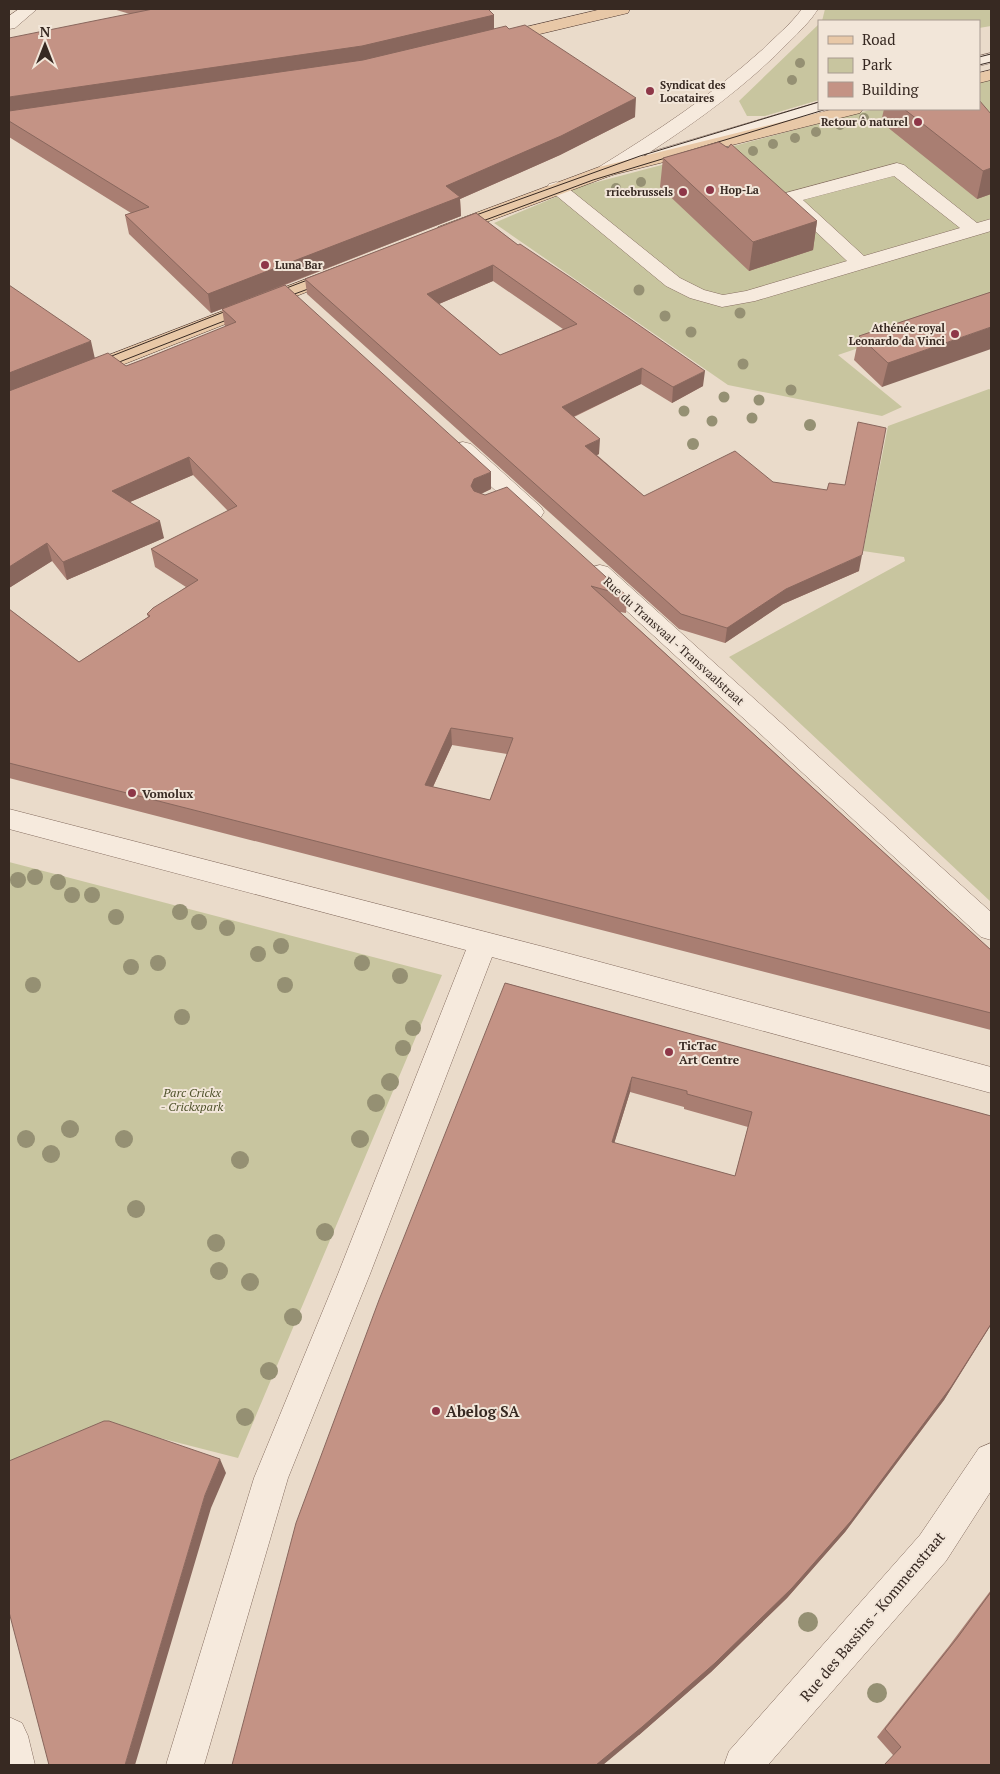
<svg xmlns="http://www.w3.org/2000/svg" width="1000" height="1774" font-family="'PT Serif',serif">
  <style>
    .green { fill: #c8c59f }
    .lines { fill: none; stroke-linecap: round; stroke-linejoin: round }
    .minor-casing { stroke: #856d60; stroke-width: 1 }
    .major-casing { stroke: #543d34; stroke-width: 1 }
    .minor { fill: #f6eadd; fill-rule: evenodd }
    .major { fill: #e8c8a7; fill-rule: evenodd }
    .tram { stroke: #372922; stroke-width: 1 }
    .tree { fill: #959073 }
    .wall { fill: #a97e72; fill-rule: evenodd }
    .shaded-wall { fill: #89675d }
    .building { fill: #c49385; stroke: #89675d; fill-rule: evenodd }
    .poi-dot { fill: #8e3748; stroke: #f2e6d9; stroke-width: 2 }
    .labels { text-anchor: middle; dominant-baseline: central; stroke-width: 4; stroke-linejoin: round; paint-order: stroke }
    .far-poi-label { font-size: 11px; font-weight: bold; fill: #372922; stroke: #f2e6d9; text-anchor: start }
    .street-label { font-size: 12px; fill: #372922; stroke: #f2e6d9 }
    .poi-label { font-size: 12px; font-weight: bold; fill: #372922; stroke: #f2e6d9; text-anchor: start }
    .park-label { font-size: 12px; font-style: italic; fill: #4f522b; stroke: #f2e6d9 }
    .near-poi-label { font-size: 15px; font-weight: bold; fill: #372922; stroke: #f2e6d9; text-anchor: start }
    .near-street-label { font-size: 15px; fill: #372922; stroke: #f2e6d9 }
  </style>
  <rect width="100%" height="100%" fill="#eadbca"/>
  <path class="green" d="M825,9h166v17l-12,2v-7h-157z
    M819,24v76l-54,16h-18l-8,-15z
    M991,78v225l-153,52 64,52 -20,9 -154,-31 -234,-162 88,-37 292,-77h105v-28z
    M989,389l2,1v512l-262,-245 176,-96 -1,-4 -41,-6 25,-125z
    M9,862l433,113 -204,483 -129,-33 -100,41z"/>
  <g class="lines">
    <g class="minor-casing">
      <path id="minor" d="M19,9h18l-22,19 -6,1v-13z
        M802,9h16c-8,13 -19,23 -30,34 -41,42 -89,77 -138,109l169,-50v7h8l-2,2 -170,51 -7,-2 -2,-4 2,-3 -35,22 -7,2 -7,-2 -2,-4 2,-4c57,-35 113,-72 163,-117 13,-13 29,-26 40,-41z
        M991,53v10l-12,3v-10z
        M897,163l7,2 73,58 14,-4v12l-236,70 -33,6 -32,-9 -24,-12 -119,-98 2,-4 7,-2 7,2 117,94 24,12 19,5 23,-4 101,-30 -67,-63 2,-4zM894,176l66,52 -96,28 -61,-56z
        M463,442l8,2 70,63 3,5 -3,5 -8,3 -8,-3 -70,-63 -3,-5 3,-5z
        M600,565l8,2 383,345v28l-10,-3 -389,-358 -4,-6 4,-6z
        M9,809l539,139 443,119v26l-499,-136 -122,317 -82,204 -84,287h-38l88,-287 84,-204 128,-324 -457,-121z
        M991,1443v48l-45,70 -178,204h-44l5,-14 191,-216 59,-87z
        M9,1717l13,6 6,13 7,29h-26z"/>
    </g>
    <g class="major-casing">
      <path id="major" d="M602,9h28l-2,4 -130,31 -6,-1 -3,-4 3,-4z
        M991,70v10l-12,3v-10z
        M834,109h29l-3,4 -248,62 -160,60 -7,2 -7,-2 -3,-4 3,-4 161,-60z
        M340,266l7,2 3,4 -3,4 -258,102 -7,1 -7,-1 -4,-5 4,-5z"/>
    </g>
    <use href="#minor" class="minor"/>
    <use href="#major" class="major"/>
    <path class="tram" d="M979,57l12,-3
      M979,65l12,-3
      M465,219l175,-63 179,-54
      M472,225l121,-45 234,-71
      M276,292l42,-16
      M281,299l38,-14
      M99,361l135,-53
      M109,366l128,-50"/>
  </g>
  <g class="tree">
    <circle cx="800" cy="63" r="5"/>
    <circle cx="792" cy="80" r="5"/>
    <circle cx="864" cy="118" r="5"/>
    <circle cx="840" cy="125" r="5"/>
    <circle cx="816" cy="132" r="5"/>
    <circle cx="795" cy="138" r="5"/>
    <circle cx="773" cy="144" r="5"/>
    <circle cx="753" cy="151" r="5"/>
    <circle cx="641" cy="182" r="5"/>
    <circle cx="616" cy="188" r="5"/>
    <circle cx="639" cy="290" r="5.5"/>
    <circle cx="740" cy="313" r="5.5"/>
    <circle cx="665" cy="316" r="5.5"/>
    <circle cx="691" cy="332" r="5.5"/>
    <circle cx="743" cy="364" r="5.5"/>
    <circle cx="791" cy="390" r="5.5"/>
    <circle cx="724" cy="397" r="5.5"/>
    <circle cx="759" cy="400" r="5.5"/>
    <circle cx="684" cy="411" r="5.5"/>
    <circle cx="752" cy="418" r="5.5"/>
    <circle cx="712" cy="421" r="5.5"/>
    <circle cx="810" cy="425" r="6"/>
    <circle cx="693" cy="444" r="6"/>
    <circle cx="35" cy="877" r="8"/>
    <circle cx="18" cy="880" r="8"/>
    <circle cx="58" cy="882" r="8"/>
    <circle cx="72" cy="895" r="8"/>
    <circle cx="92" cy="895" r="8"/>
    <circle cx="180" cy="912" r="8"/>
    <circle cx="116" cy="917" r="8"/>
    <circle cx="199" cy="922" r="8"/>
    <circle cx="227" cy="928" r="8"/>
    <circle cx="281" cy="946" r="8"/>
    <circle cx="258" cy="954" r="8"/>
    <circle cx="158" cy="963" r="8"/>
    <circle cx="362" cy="963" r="8"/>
    <circle cx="131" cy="967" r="8"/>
    <circle cx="400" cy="976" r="8"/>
    <circle cx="33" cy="985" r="8"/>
    <circle cx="285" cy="985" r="8"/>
    <circle cx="182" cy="1017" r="8"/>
    <circle cx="413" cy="1028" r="8"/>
    <circle cx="403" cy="1048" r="8"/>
    <circle cx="390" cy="1082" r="9"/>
    <circle cx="376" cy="1103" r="9"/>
    <circle cx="70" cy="1129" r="9"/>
    <circle cx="26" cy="1139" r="9"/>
    <circle cx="124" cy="1139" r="9"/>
    <circle cx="360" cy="1139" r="9"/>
    <circle cx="51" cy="1154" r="9"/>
    <circle cx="240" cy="1160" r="9"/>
    <circle cx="136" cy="1209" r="9"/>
    <circle cx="325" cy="1232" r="9"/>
    <circle cx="216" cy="1243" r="9"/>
    <circle cx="219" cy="1271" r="9"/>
    <circle cx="250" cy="1282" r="9"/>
    <circle cx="293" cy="1317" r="9"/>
    <circle cx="269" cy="1371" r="9"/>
    <circle cx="245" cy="1417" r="9"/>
    <circle cx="808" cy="1622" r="10"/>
    <circle cx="877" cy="1693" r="10"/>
  </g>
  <path class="wall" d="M113,9h375l6,6v14h15l126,88 -75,38 -100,44 1,17 -176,69 206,204 -10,5 146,102 -1,17 -6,-1 371,338v80l-982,-252v-169l70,53 69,-45 -1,-3 39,-27 -31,-20 -4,-18 77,-38 -35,-36 -63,27 34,36 -97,42 -15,-19 -43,27v-303l86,73 31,8 99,-39 -3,-18 -11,4 -82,-79 -4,-19 6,-2 -122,-76v-16l121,-107zM452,745l55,9 -17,46 -57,-13z
    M884,109h95l12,85 -14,5 -96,-77z
    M663,158l154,63 -4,29 -64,21 -89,-84z
    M476,213l227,173 -31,17 -31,-19 -67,33 25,37 -2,1 47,41 215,75 -76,33 -58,39 -46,-14 -372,-335 -2,-15zM493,281l70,48 -63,26 -61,-51z
    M991,292l-109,95 -28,-27 5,-24z
    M505,983l486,133v209l-47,75 -99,132 -58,66 -76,74 -72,63zM630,1092l54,15v2l64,18 -13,49 -121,-33z
    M991,1590v175l-98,-10 -16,-18 72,-91z"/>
  <path class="shaded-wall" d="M494,15v19l-130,31 -355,52v-20z
    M636,98l-1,19 -75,38 -100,44 1,17 -250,97 -3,-19z
    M991,168v26l-14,5 6,-28z
    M817,221l-4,29 -64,21 4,-29z
    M493,265v16l-66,28v-15z
    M991,327v22l-109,38 6,-24z
    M91,341l4,18 -86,33v-19z
    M642,368l-1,16 -79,38v-15z
    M705,371l-2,15 -31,17 1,-16z
    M600,439l-1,15 -15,7 1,-15z
    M189,457l4,18 -77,33 -4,-17z
    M491,472v17l-17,8 -3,-11 3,-7z
    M160,521l4,17 -97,42 -4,-18z
    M47,543l5,18 -43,27v-21z
    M862,555l-3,16 -76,33 -58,39 2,-15 59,-39z
    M451,728l1,17 -26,57 -1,-17z
    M632,1077l-2,15 -20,65 2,-15z
    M991,1324l-47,76 -99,132 -58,66 -76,74 -72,63 -36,30h-7z
    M220,1459l6,14 -15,35 -76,257h-10l80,-270z"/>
  <path class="building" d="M153,9h335l6,6 -132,31 -353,51v-59z
    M525,25l111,73 -75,38 -115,50 14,11 -252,97 -83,-79 24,-8 -140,-86v-10l354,-51 143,-34 3,3z
    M979,100l12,14v54l-8,3 -79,-62h75z
    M719,142l9,6 3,-4 86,77 -64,21 -90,-84z
    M476,213l42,32 2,-1 51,34 134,93 -32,16 -31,-19 -80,39 38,32 -15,7 59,50 91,-45 38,31 54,8 2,-7 16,2 13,-63 28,6 -24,127 -76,34 -59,39 -46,-14 -376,-335zM493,265l84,59 -77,31 -73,-61z
    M9,285l82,56 -82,32z
    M285,285l206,187 -17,7 -3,7 3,5 11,4 22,-8 120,109 -36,-10 400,364v63l-982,-250v-154l70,53 71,-46 -3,-2 6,-6 45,-28 -47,-31 86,-43 -48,-49 -77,34 48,30 -97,41 -16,-19 -38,24v-176l99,-38 18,13 21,-8 89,-36 -14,-13zM451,728l62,10 -23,62 -65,-15z
    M991,292v35l-103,36 -29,-27z
    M505,983l486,133v208l-40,63 -100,134 -59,67 -77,75 -73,64 -46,38h-364l64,-242 83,-223zM632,1077l55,14v3l65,18 -17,64 -123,-34z
    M104,1421h5l111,38 -15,36 -80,270h-76l-40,-153v-151z
    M991,1592v173h-107l17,-18 -16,-18 73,-92z"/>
  <g class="poi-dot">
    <circle cx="650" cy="91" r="5"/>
    <circle cx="918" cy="122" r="5"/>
    <circle cx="710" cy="190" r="5"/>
    <circle cx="683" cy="192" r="5"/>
    <circle cx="265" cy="265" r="5"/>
    <circle cx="955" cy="334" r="5"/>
    <circle cx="132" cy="793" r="5"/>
    <circle cx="669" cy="1052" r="5"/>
    <circle cx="436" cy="1411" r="5"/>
  </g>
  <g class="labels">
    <g class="far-poi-label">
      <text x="660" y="85">Syndicat des<tspan x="660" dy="13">Locataires</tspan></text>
      <text x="908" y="122" text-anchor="end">Retour ô naturel</text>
      <text x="720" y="190">Hop-La</text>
      <text x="673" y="192" text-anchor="end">rricebrussels</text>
      <text x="275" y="265">Luna Bar</text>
      <text x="945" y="328" text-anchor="end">Athénée royal<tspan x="945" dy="13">Leonardo da Vinci</tspan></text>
    </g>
    <g class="street-label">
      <text transform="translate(674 641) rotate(42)">Rue du Transvaal - Transvaalstraat</text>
    </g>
    <g class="poi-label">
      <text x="142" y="793">Vomolux</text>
      <text x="679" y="1045">TicTac<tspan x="679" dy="14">Art Centre</tspan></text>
    </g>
    <g class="park-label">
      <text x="192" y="1092">Parc Crickx<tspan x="192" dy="14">- Crickxpark</tspan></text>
    </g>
    <g class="near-poi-label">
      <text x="446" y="1411">Abelog SA</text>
    </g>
    <g class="near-street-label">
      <text transform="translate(872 1616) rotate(-50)">Rue des Bassins - Kommenstraat</text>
    </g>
  </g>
  <rect width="1000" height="1774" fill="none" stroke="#372922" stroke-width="20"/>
  <rect x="818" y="20" width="162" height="90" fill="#f2e6d9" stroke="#a79a90"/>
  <rect x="828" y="36" width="25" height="8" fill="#e8c8a7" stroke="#a79a90"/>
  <text x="862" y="45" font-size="15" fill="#372922">Road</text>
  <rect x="828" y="58" width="25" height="15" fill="#c8c59f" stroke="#a79a90"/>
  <text x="862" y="70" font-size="15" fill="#372922">Park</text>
  <rect x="828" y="82" width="25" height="15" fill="#c49385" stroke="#a79a90"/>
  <text x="862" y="95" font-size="15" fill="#372922">Building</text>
  <g transform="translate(45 45)" stroke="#f2e6d9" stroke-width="4" paint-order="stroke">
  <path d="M0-4L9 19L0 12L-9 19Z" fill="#372922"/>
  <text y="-8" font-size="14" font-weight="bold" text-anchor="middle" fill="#372922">N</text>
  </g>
</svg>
